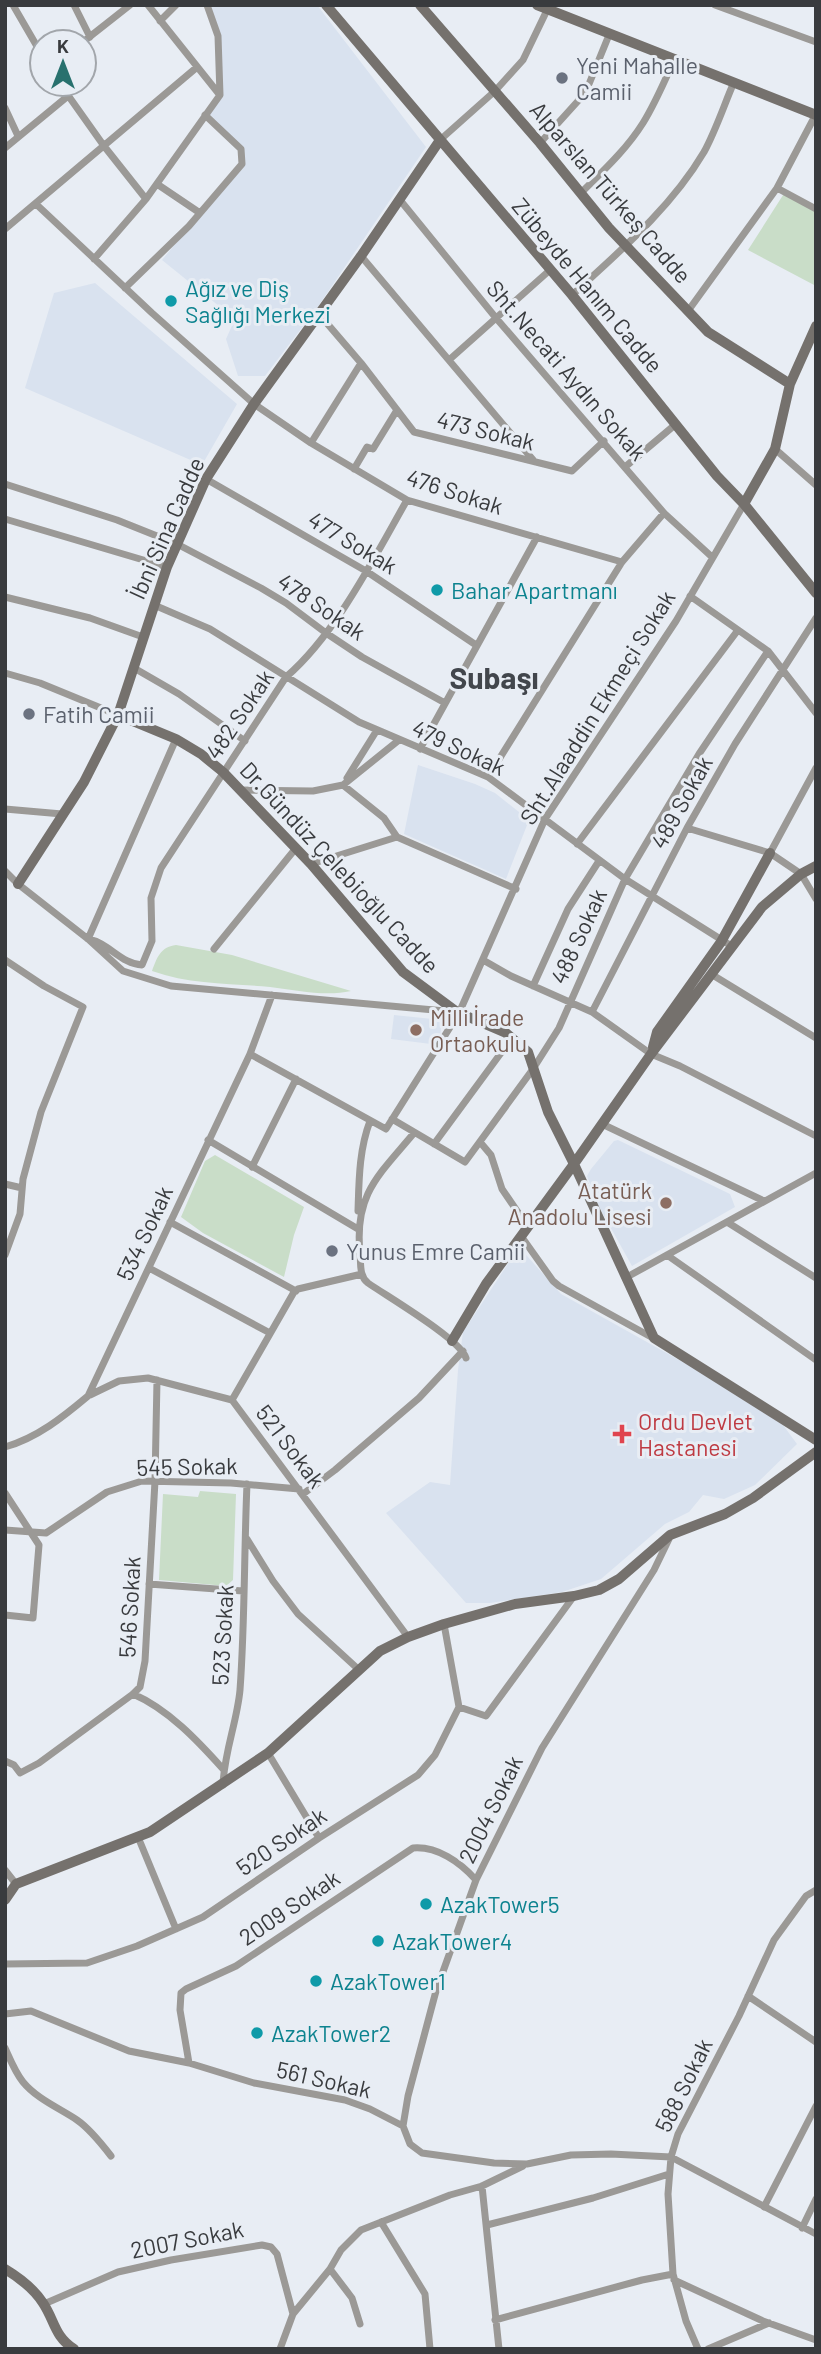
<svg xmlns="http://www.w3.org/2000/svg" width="821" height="2354" font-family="Barlow,sans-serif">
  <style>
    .built { fill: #d9e2ef }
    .green { fill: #c9ddc8 }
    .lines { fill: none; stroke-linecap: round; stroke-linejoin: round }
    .street { stroke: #9b9996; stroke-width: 7 }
    .secondary { stroke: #75716d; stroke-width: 10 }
    .worship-dot { fill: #6b7280; stroke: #e8edf4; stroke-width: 2.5 }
    .culture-dot { fill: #0f9aa8; stroke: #e8edf4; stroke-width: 2.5 }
    .education-dot { fill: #8d6e63; stroke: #e8edf4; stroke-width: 2.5 }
    .health-dot { fill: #e0444e; stroke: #e8edf4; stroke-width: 2.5 }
    .labels { text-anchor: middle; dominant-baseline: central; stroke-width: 6; stroke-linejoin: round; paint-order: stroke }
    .worship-label { font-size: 23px; fill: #5b616d; stroke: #e8edf4; text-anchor: start }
    .street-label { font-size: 23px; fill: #393b3e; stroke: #e8edf4 }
    .culture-label { font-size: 23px; fill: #0d838f; stroke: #e8edf4; text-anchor: start }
    .education-label { font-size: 23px; fill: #785e54; stroke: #e8edf4; text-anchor: start }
    .health-label { font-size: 23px; fill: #be3a42; stroke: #e8edf4; text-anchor: start }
    .district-label { font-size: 30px; font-weight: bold; fill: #42464c; stroke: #e8edf4 }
  </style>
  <rect width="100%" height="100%" fill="#e8edf4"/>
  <path class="built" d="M208,5h109l109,142 -109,161 -52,68h-27l-12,-37 9,-20 -73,-59 80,-96 -1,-15 -36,-34 16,-20 1,-47z
    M95,283l142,121 -35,61 -177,-77 29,-95z
    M418,765l57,19 20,9 34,27 -23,59 -102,-45z
    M394,1015l48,5 -3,25 -48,-6z
    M618,1140l112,54 5,13 -103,59 -34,-61 -11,-29 4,-7 23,-28z
    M519,1247l42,47 127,71 95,60 14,19 -42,41 -31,14 -21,-4 -14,17 -24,12 -64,55 -39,13 -72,11h-24l-80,-90 44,-31 20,3 8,-115 5,-38z"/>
  <path class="green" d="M785,192l31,17v77l-68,-36z
    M176,945l56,10 119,36c-26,6 -54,-1 -81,-4 -40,-4 -79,-2 -118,-16 5,-13 8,-24 24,-26z
    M215,1155l89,52 -10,28 -10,42 -81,-44 -22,-16 24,-56z
    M200,1491l36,3 -3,86 -7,6 -67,-6 4,-86 35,3z"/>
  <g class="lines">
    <path class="street" d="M13,5l29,50
      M74,5l16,32
      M148,5l71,89
      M715,5l101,37
      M160,21l16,-16
      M83,42l47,-37
      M60,84l44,62 42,53
      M5,108l13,28
      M440,140l55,-49 28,-31 26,-54
      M540,143l38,-42 11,-17 20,-49
      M5,148l63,-52
      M157,184l43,29
      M777,188l39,21
      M581,193c22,-22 45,-43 62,-70 13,-21 22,-43 32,-65
      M400,200l96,118 168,195 48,44
      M36,204l116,109 102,91 57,39 96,57 215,62
      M5,229l191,-161
      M361,256l173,205
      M94,259l52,-60 74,-104 -2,-59 -11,-31
      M125,288l64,-62 53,-62 -1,-15 -36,-34
      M572,295c47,-43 99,-87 132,-143 12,-22 20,-47 30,-70
      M688,311l89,-123 39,-74
      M319,314l42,49 53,69 158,39 32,-30
      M449,360l101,-90
      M311,443l50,-80
      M775,449l41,36
      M625,467l51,-43
      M354,469l13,-22 6,2 24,-39
      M206,479l160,92 110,74
      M5,484l112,36 60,24 84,44 25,15 40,30 36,24 83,46
      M5,519l162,48
      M690,596l78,55 48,62
      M5,597l85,21 53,19
      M154,605l56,24 149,93 129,55 137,102 108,68
      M134,668l45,26 66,47
      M5,673l35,10 78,32
      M420,749l117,-212
      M488,777l134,-215 42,-49
      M347,778l30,-48
      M343,785l56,-45
      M242,790l71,1 30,-6 41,33 13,19 119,52
      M5,809l57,5
      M687,828l83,25 31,21 15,25
      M577,844l161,-214
      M770,853l46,-85
      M311,864l86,-27
      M5,871l13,13 70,55 35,32 48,15 285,26
      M88,939c21,4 33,25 54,26l10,-24 -1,-43 10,-30 125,-191c50,-43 88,-119 121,-177
      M88,939l88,-200
      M214,949l82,-101
      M5,960l39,26 39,21 -42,105 -18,67 -3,35 -15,41
      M483,960l28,16 81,36 59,42 29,12 136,70
      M711,974l105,64
      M533,986l35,-77 31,-48
      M592,1012l95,-184 48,-84 81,-126
      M250,1054l136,75 73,-116 86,-194 131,-198 68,-117
      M392,1119l73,43 68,-93 26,-41 66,-149 74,-125 69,-103
      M602,1124l162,77
      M414,1133c-35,42 -60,61 -54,120 1,11 -1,23 8,30 20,14 92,56 98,75
      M208,1140l150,89
      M480,1142l11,13 11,34 26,38
      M434,1144l78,-106
      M252,1167l44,-88
      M5,1184l17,4
      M358,1211c1,-31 1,-61 12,-90
      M170,1222l126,69
      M727,1222l89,56
      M521,1236l32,45 6,5 94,52
      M667,1255l149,105
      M149,1268l121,65
      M627,1277l189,-104
      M90,1395l29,-14 29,-3 84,22 176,237
      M232,1400l62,-108 4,-3 64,-15
      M5,1447c32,-9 58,-30 83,-51l162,-342 22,-59
      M5,1493l34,52 -6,73 -28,-3
      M303,1494l32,-24 84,-72 44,-47
      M5,1530l41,3 61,-41 35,-11 89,2 68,6
      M247,1539l26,42 25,33 60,55
      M149,1584l94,7
      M133,1694c35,15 65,47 90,75
      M459,1707l27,9 88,-120
      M268,1753l51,85
      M5,1761l9,4 6,8 19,-10 94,-69 7,-7 5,-26 10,-180 2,-101
      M223,1785c1,-32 14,-63 17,-95 5,-69 4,-138 7,-206
      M138,1837l38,92
      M5,1870l11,14
      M5,1964l82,-1 50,-17 66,-29 116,-79 99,-63 17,-20 24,-48 -15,-83
      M748,1996l68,46
      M5,2014l26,-3 98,40 60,12 65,20 91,17 25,9 33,17 7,18 12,9 72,10 33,1 44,-9 40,-1 60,3 145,77
      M5,2048c5,11 10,24 18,34 14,17 36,26 54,38 13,9 24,23 34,36
      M189,2063l-9,-53 1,-17 5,-4 50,-23 177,-118c24,-2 47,14 63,32
      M403,2126l5,-30 28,-105 40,-111 66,-132 112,-178 15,-31
      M482,2186l17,163
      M764,2207l52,-101
      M381,2222l44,72 5,55
      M487,2225l106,-27 76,-24
      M802,2228l14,-29
      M330,2269l22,29 8,26
      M674,2280l89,41 53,19
      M44,2304l74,-32 53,-12 91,-15 9,2 6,7 16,60
      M495,2320l147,-40 31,-6
      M280,2349l13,-35 37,-45 11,-19 20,-20 89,-35 32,-9 41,-20
      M698,2349l-12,-28 -13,-47 -5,-80 3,-37 7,-23 61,-118 35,-76 32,-44 10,-6
      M708,2349l61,-26"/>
    <path class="secondary" d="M326,5l246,290 145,181 27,28 72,89
      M420,5l120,138 69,85 99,104 82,52
      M537,5l279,110
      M744,504l31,-55 15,-65 26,-58
      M118,715l58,24 25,15 22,18 88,92 92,108 54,40 49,21 22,19 20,60 26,52 80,174 162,102
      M18,884l66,-102 34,-67 49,-148 39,-88 48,-75 107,-148 79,-116
      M653,1047l4,-15 64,-90 49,-89
      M452,1341l34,-57 88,-120 77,-110 111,-147 39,-33 15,-8
      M5,1900l11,-16 134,-52 118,-79 112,-102 28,-14 36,-13 71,-20 59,-8 25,-6 20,-11 51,-44 55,-21 28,-16 63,-46
      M5,2269c15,9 29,20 38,34 12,18 11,33 31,46"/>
  </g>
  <g class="worship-dot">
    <circle cx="562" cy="78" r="7"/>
    <circle cx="29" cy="714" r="7"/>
    <circle cx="332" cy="1251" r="7"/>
  </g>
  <g class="culture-dot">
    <circle cx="171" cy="301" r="7"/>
    <circle cx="437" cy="590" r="7"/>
    <circle cx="426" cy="1904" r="7"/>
    <circle cx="378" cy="1941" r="7"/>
    <circle cx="316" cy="1981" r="7"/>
    <circle cx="257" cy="2033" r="7"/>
  </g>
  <g class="education-dot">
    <circle cx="416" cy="1030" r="7"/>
    <circle cx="666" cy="1203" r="7"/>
  </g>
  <path class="health-dot" d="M618.5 1423.5h7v7h7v7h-7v7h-7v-7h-7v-7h7z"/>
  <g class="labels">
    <g class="worship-label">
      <text x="576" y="65">Yeni Mahalle<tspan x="576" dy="26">Camii</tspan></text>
      <text x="43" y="714">Fatih Camii</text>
      <text x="346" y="1251">Yunus Emre Camii</text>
    </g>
    <g class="street-label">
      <text transform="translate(611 192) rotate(49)">Alparslan Türkeş Cadde</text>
      <text transform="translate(588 285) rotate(50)">Zübeyde Hanım Cadde</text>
      <text transform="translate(567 370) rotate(49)">Sht.Necati Aydın Sokak</text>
      <text transform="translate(486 430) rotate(14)">473 Sokak</text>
      <text transform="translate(455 491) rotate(18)">476 Sokak</text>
      <text transform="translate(166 528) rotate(-66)">İbni Sina Cadde</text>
      <text transform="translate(353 542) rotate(31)">477 Sokak</text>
      <text transform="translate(322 606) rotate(34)">478 Sokak</text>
      <text transform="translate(597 707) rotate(-58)">Sht.Alaaddin Ekmeçi Sokak</text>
      <text transform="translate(239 714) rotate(-56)">482 Sokak</text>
      <text transform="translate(459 747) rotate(25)">479 Sokak</text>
      <text transform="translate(681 802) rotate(-61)">489 Sokak</text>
      <text transform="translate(340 867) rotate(47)">Dr.Gündüz Çelebioğlu Cadde</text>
      <text transform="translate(578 936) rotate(-65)">488 Sokak</text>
      <text transform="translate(144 1233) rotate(-65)">534 Sokak</text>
      <text transform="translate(291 1446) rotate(53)">521 Sokak</text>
      <text transform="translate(187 1466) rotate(-1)">545 Sokak</text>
      <text transform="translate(129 1607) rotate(-87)">546 Sokak</text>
      <text transform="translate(222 1635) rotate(-87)">523 Sokak</text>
      <text transform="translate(490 1809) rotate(-64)">2004 Sokak</text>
      <text transform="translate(281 1841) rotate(-34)">520 Sokak</text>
      <text transform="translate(289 1907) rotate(-34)">2009 Sokak</text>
      <text transform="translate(324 2079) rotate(13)">561 Sokak</text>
      <text transform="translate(683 2085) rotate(-64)">588 Sokak</text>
      <text transform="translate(187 2239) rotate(-11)">2007 Sokak</text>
    </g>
    <g class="culture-label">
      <text x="185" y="288">Ağız ve Diş<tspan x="185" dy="26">Sağlığı Merkezi</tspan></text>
      <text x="451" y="590">Bahar Apartmanı</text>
      <text x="440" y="1904">AzakTower5</text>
      <text x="392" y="1941">AzakTower4</text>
      <text x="330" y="1981">AzakTower1</text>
      <text x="271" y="2033">AzakTower2</text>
    </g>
    <g class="education-label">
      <text x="430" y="1017">Milli İrade<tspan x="430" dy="26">Ortaokulu</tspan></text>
      <text x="652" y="1190" text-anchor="end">Atatürk<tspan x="652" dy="26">Anadolu Lisesi</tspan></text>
    </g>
    <g class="health-label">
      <text x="638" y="1421">Ordu Devlet<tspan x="638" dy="26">Hastanesi</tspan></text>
    </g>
    <g class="district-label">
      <text x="494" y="677">Subaşı</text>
    </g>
  </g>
  <rect width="821" height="2354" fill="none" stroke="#393b3e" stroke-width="14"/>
  <g transform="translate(63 63)"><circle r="33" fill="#e8edf4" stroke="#a2a6ab" stroke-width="2"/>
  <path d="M0-5L12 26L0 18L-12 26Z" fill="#28716e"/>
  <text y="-10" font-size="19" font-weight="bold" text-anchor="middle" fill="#393b3e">K</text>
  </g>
</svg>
